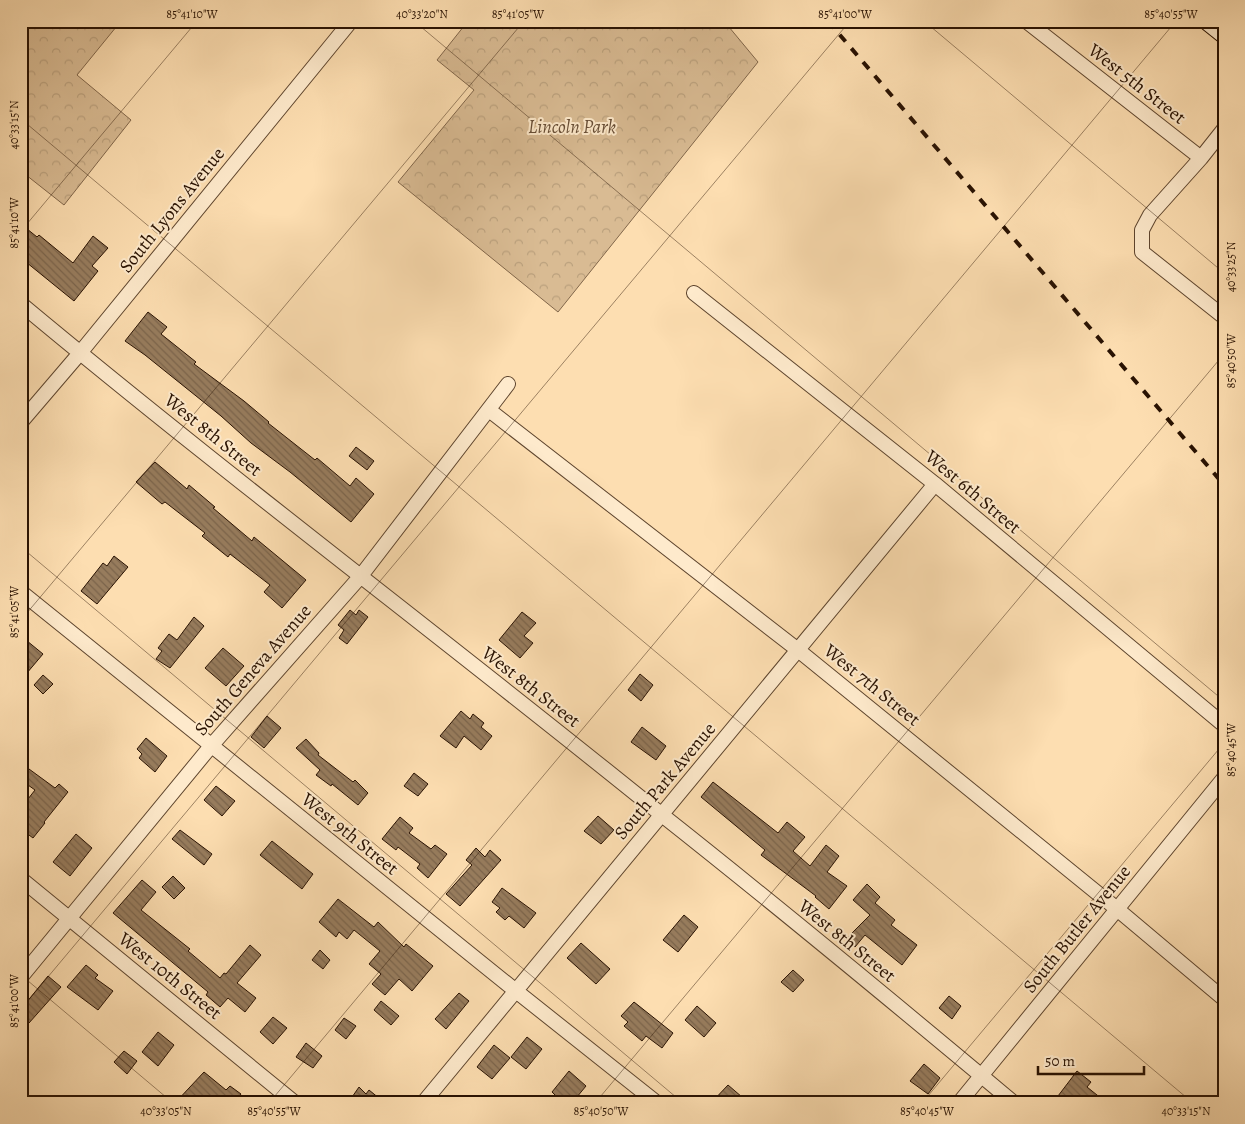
<svg xmlns="http://www.w3.org/2000/svg" width="1245" height="1124" font-family="Alegreya,serif">
  <style>
    .forest { fill: url(#forest-crowns); stroke: #81664a }
    .building { fill: url(#building-back-hatch); stroke: #291202 }
    .lines { fill: none; stroke-linecap: round; stroke-linejoin: round }
    .street-casing { stroke: #5e452e; stroke-width: 16 }
    .secondary-casing { stroke: #291202; stroke-width: 22 }
    .street { stroke: #feeacc; stroke-width: 14 }
    .secondary { stroke: #feeacc; stroke-width: 20 }
    .rail { stroke: #291202; stroke-width: 4; stroke-dasharray: 9 9; stroke-linecap: butt }
    .ticks { fill: none; stroke: #291202; stroke-width: 1; stroke-opacity: 0.45 }
    .labels { text-anchor: middle; dominant-baseline: central; stroke-width: 4; stroke-linejoin: round; paint-order: stroke }
    .street-label { font-size: 19px; fill: #291202; stroke: #feeacc }
    .park-label { font-size: 19px; font-style: italic; fill: #674d35; stroke: #feeacc }
    .neatline { fill: none; stroke: #291202; stroke-width: 2 }
    .ticks-label { font-size: 12px; text-anchor: middle; fill: #291202 }
  </style>
  <defs>
    <pattern id="forest-crowns" width="20" height="18" patternUnits="userSpaceOnUse" patternTransform="scale(1.25)"><rect width="20" height="18" fill="#d9bb93"/><path d="M2 6a3 3 0 1 1 6 0M12 15a3 3 0 1 1 6 0" fill="none" stroke="#baa07d"/></pattern>
    <pattern id="building-back-hatch" width="6" height="6" patternUnits="userSpaceOnUse" patternTransform="scale(1.25)"><rect width="6" height="6" fill="#977c5d"/><path d="M-1 5l2 2M0 0l6 6M5-1l2 2" fill="none" stroke="#7b644b"/></pattern>
  </defs>
  <rect width="100%" height="100%" fill="#fddeb1"/>
  <filter id="stains"><feTurbulence type="fractalNoise" baseFrequency=".004" numOctaves="4"/><feColorMatrix values="0 0 0 0 .2 0 0 0 0 .09 0 0 0 0 .02 0 0 0 .5 -.17"/></filter>
  <radialGradient id="worn" r=".72"><stop offset=".6" stop-color="#630" stop-opacity="0"/><stop offset="1" stop-color="#630" stop-opacity=".3"/></radialGradient>
  <path class="forest" d="M21,21h100l-44,54 54,45 -67,85 -43,-34z
    M468,21h256l34,41 -200,250 -160,-130 76,-92 -37,-30z"/>
  <path class="building" d="M21,224l16,13 2,-2 34,28 20,-27 15,12 -16,18 6,5 -24,30 -53,-43z
    M148,312l19,15 -6,7 35,28 -2,2 50,37 25,21 -1,1 47,37 2,-2 33,28 6,-8 18,16 -23,28 -61,-50 -39,-29 -30,-27 -76,-61 -20,-14z
    M356,447l18,14 -7,9 -18,-14z
    M155,462l32,27 2,-4 26,22 -2,1 39,33 2,-4 52,43 -24,28 -18,-16 6,-7 -40,-31 -2,3 -26,-21 3,-3 -40,-31 -3,2 -26,-22z
    M114,556l14,11 -31,37 -16,-13 22,-28 4,3z
    M350,610l6,5 3,-5 9,7 -21,27 -8,-6 5,-8 -6,-5z
    M522,612l14,11 -12,13 9,7 -13,15 -21,-18z
    M194,617l10,9 -34,42 -14,-9 6,-8 -4,-3 11,-14 8,6z
    M21,636l22,18 -22,26z
    M223,648l21,18 -18,20 -21,-18z
    M640,674l13,11 -12,16 -13,-11z
    M43,675l10,9 -10,10 -9,-9z
    M461,711l9,8 3,-5 11,9 -3,4 11,9 -11,14 -17,-14 -8,12 -16,-12z
    M267,716l14,12 -17,20 -13,-11z
    M642,727l24,19 -10,14 -25,-18z
    M146,738l21,18 -12,16 -16,-14 3,-4 -5,-5z
    M306,739l13,14 -1,2 35,27 2,-2 13,13 -10,12 -26,-21 -1,2 -15,-11 4,-5 -24,-22z
    M29,769l26,19 4,-4 9,8 -24,30 1,1 -12,15 -12,-9v-21l14,-18 -14,-10z
    M414,773l14,11 -10,12 -14,-10z
    M713,782l65,51 9,-11 18,15 -12,14 17,15 16,-21 13,11 -12,16 20,14 -18,23 -14,-12 1,-1 -55,-41 4,-5 -64,-53z
    M216,786l19,15 -13,15 -18,-16z
    M598,816l16,14 -13,14 -17,-13z
    M400,817l13,11 -4,5 22,16 4,-4 12,9 -19,24 -11,-10 3,-4 -22,-17 -2,3 -14,-11z
    M180,830l32,24 -8,11 -32,-26z
    M76,834l16,14 -22,28 -17,-14z
    M272,841l41,33 -11,15 -42,-34z
    M476,848l9,9 5,-7 11,10 -41,46 -14,-12 26,-29 -6,-5z
    M173,876l12,12 -11,11 -12,-12z
    M142,880l14,12 -15,18 49,39 -2,2 32,27 4,-5 2,1 24,-29 11,10 -24,28 19,15 -11,14 -17,-14 -8,9 -14,-12 2,-3 -95,-79z
    M867,884l13,13 -5,6 20,17 -4,5 26,20 -15,20 -37,-30 -10,12 -9,-8 24,-24 -17,-15z
    M502,888l34,25 -12,15 -15,-12 -4,4 -9,-8 4,-4 -8,-6z
    M338,899l36,28 4,-5 26,25 2,-3 27,22 -21,25 -13,-12 -14,16 -13,-11 9,-10 -12,-10 11,-13 -26,-21 -7,9 -8,-7 -3,5 -17,-15z
    M684,915l14,12 -20,25 -15,-12z
    M581,943l29,26 -14,15 -29,-26z
    M320,950l10,10 -7,9 -11,-9z
    M86,965l12,10 -3,3 18,13 -15,19 -31,-23z
    M793,970l11,10 -11,12 -12,-10z
    M48,976l13,11 -32,36 -8,-7v-7z
    M459,993l10,8 -23,28 -11,-10z
    M949,996l12,10 -9,13 -13,-11z
    M381,1001l18,15 -8,9 -17,-15z
    M634,1002l39,31 -11,15 -16,-12 -4,5 -18,-15 4,-4 -7,-6z
    M697,1006l19,17 -12,14 -19,-17z
    M273,1017l14,11 -14,16 -13,-12z
    M344,1018l12,8 -10,13 -11,-9z
    M158,1032l16,13 -16,21 -16,-14z
    M527,1037l15,12 -16,20 -15,-12z
    M306,1043l16,13 -9,12 -17,-11z
    M494,1045l16,13 -18,21 -15,-12z
    M124,1051l13,10 -10,13 -13,-12z
    M924,1064l16,14 -12,16 -18,-13z
    M569,1071l17,15 -14,17h-9l-11,-11z
    M1077,1071l14,11 -4,5 20,16h-41l-8,-7z
    M204,1072l22,18 4,-4 11,8 -4,5 4,4h-66z
    M728,1085l21,18h-38z
    M359,1087l7,7 3,-4 16,13h-37z"/>
  <g class="lines">
    <g class="street-casing">
      <path id="street" d="M1026,21l175,137
        M1224,129l-23,29 -51,57 -8,15v22l82,65
        M694,293l241,191 289,241
        M21,304c210,175 429,339 641,511 119,94 236,191 352,288
        M489,410l309,240 319,259 107,90
        M21,422l59,-69 271,-332
        M21,592l495,399 141,112
        M21,879l274,224
        M21,977l190,-231 149,-169 148,-193
        M423,1103l512,-619
        M959,1103l265,-325"/>
    </g>
    <g class="secondary-casing">
      <path id="secondary" d="M1209,21l15,12"/>
    </g>
    <use href="#street" class="street"/>
    <use href="#secondary" class="secondary"/>
    <path class="rail" d="M828,21l396,464"/>
  </g>
  <path class="ticks" d="M414,21l810,680M924,21l300,252M21,119l1172,984M21,231l176,-210M21,547l662,556M21,620l503,-599M21,975l152,128M21,1009l829,-988M269,1103l907,-1082M595,1103l629,-749M922,1103l302,-360"/>
  <g class="labels">
    <g class="street-label">
      <text transform="translate(1137 84) rotate(38)">West 5th Street</text>
      <text transform="translate(172 210) rotate(-51)">South Lyons Avenue</text>
      <text transform="translate(213 435) rotate(39)">West 8th Street</text>
      <text transform="translate(973 492) rotate(40)">West 6th Street</text>
      <text transform="translate(253 670) rotate(-49)">South Geneva Avenue</text>
      <text transform="translate(872 685) rotate(39)">West 7th Street</text>
      <text transform="translate(531 687) rotate(38)">West 8th Street</text>
      <text transform="translate(665 781) rotate(-50)">South Park Avenue</text>
      <text transform="translate(350 834) rotate(39)">West 9th Street</text>
      <text transform="translate(1077 929) rotate(-51)">South Butler Avenue</text>
      <text transform="translate(847 941) rotate(39)">West 8th Street</text>
      <text transform="translate(170 976) rotate(39)">West 10th Street</text>
    </g>
    <g class="park-label">
      <text x="572" y="127">Lincoln Park</text>
    </g>
  </g>
  <rect width="1245" height="1124" fill="none" stroke="#fddeb1" stroke-width="55"/>
  <path d="M1038 1066v8h106v-8" fill="none" stroke="#291202" stroke-width="2.5"/>
  <text x="1045" y="1066" font-size="15" fill="#291202" stroke="#feeacc" stroke-width="4" paint-order="stroke">50 m</text>
  <rect x="28" y="28" width="1190" height="1068" class="neatline"/>
  <g class="ticks-label">
    <text x="192" y="18">85°41'10"W</text>
    <text x="422" y="18">40°33'20"N</text>
    <text x="518" y="18">85°41'05"W</text>
    <text x="845" y="18">85°41'00"W</text>
    <text x="1171" y="18">85°40'55"W</text>
    <text transform="translate(14 125) rotate(-90)" y="4">40°33'15"N</text>
    <text transform="translate(14 223) rotate(-90)" y="4">85°41'10"W</text>
    <text transform="translate(1231 267) rotate(-90)" y="4">40°33'25"N</text>
    <text transform="translate(1231 361) rotate(-90)" y="4">85°40'50"W</text>
    <text transform="translate(14 612) rotate(-90)" y="4">85°41'05"W</text>
    <text transform="translate(1231 750) rotate(-90)" y="4">85°40'45"W</text>
    <text transform="translate(14 1001) rotate(-90)" y="4">85°41'00"W</text>
    <text x="166" y="1115">40°33'05"N</text>
    <text x="274" y="1115">85°40'55"W</text>
    <text x="601" y="1115">85°40'50"W</text>
    <text x="927" y="1115">85°40'45"W</text>
    <text x="1186" y="1115">40°33'15"N</text>
  </g>
  <rect width="100%" height="100%" filter="url(#stains)"/>
  <rect width="100%" height="100%" fill="url(#worn)"/>
</svg>
